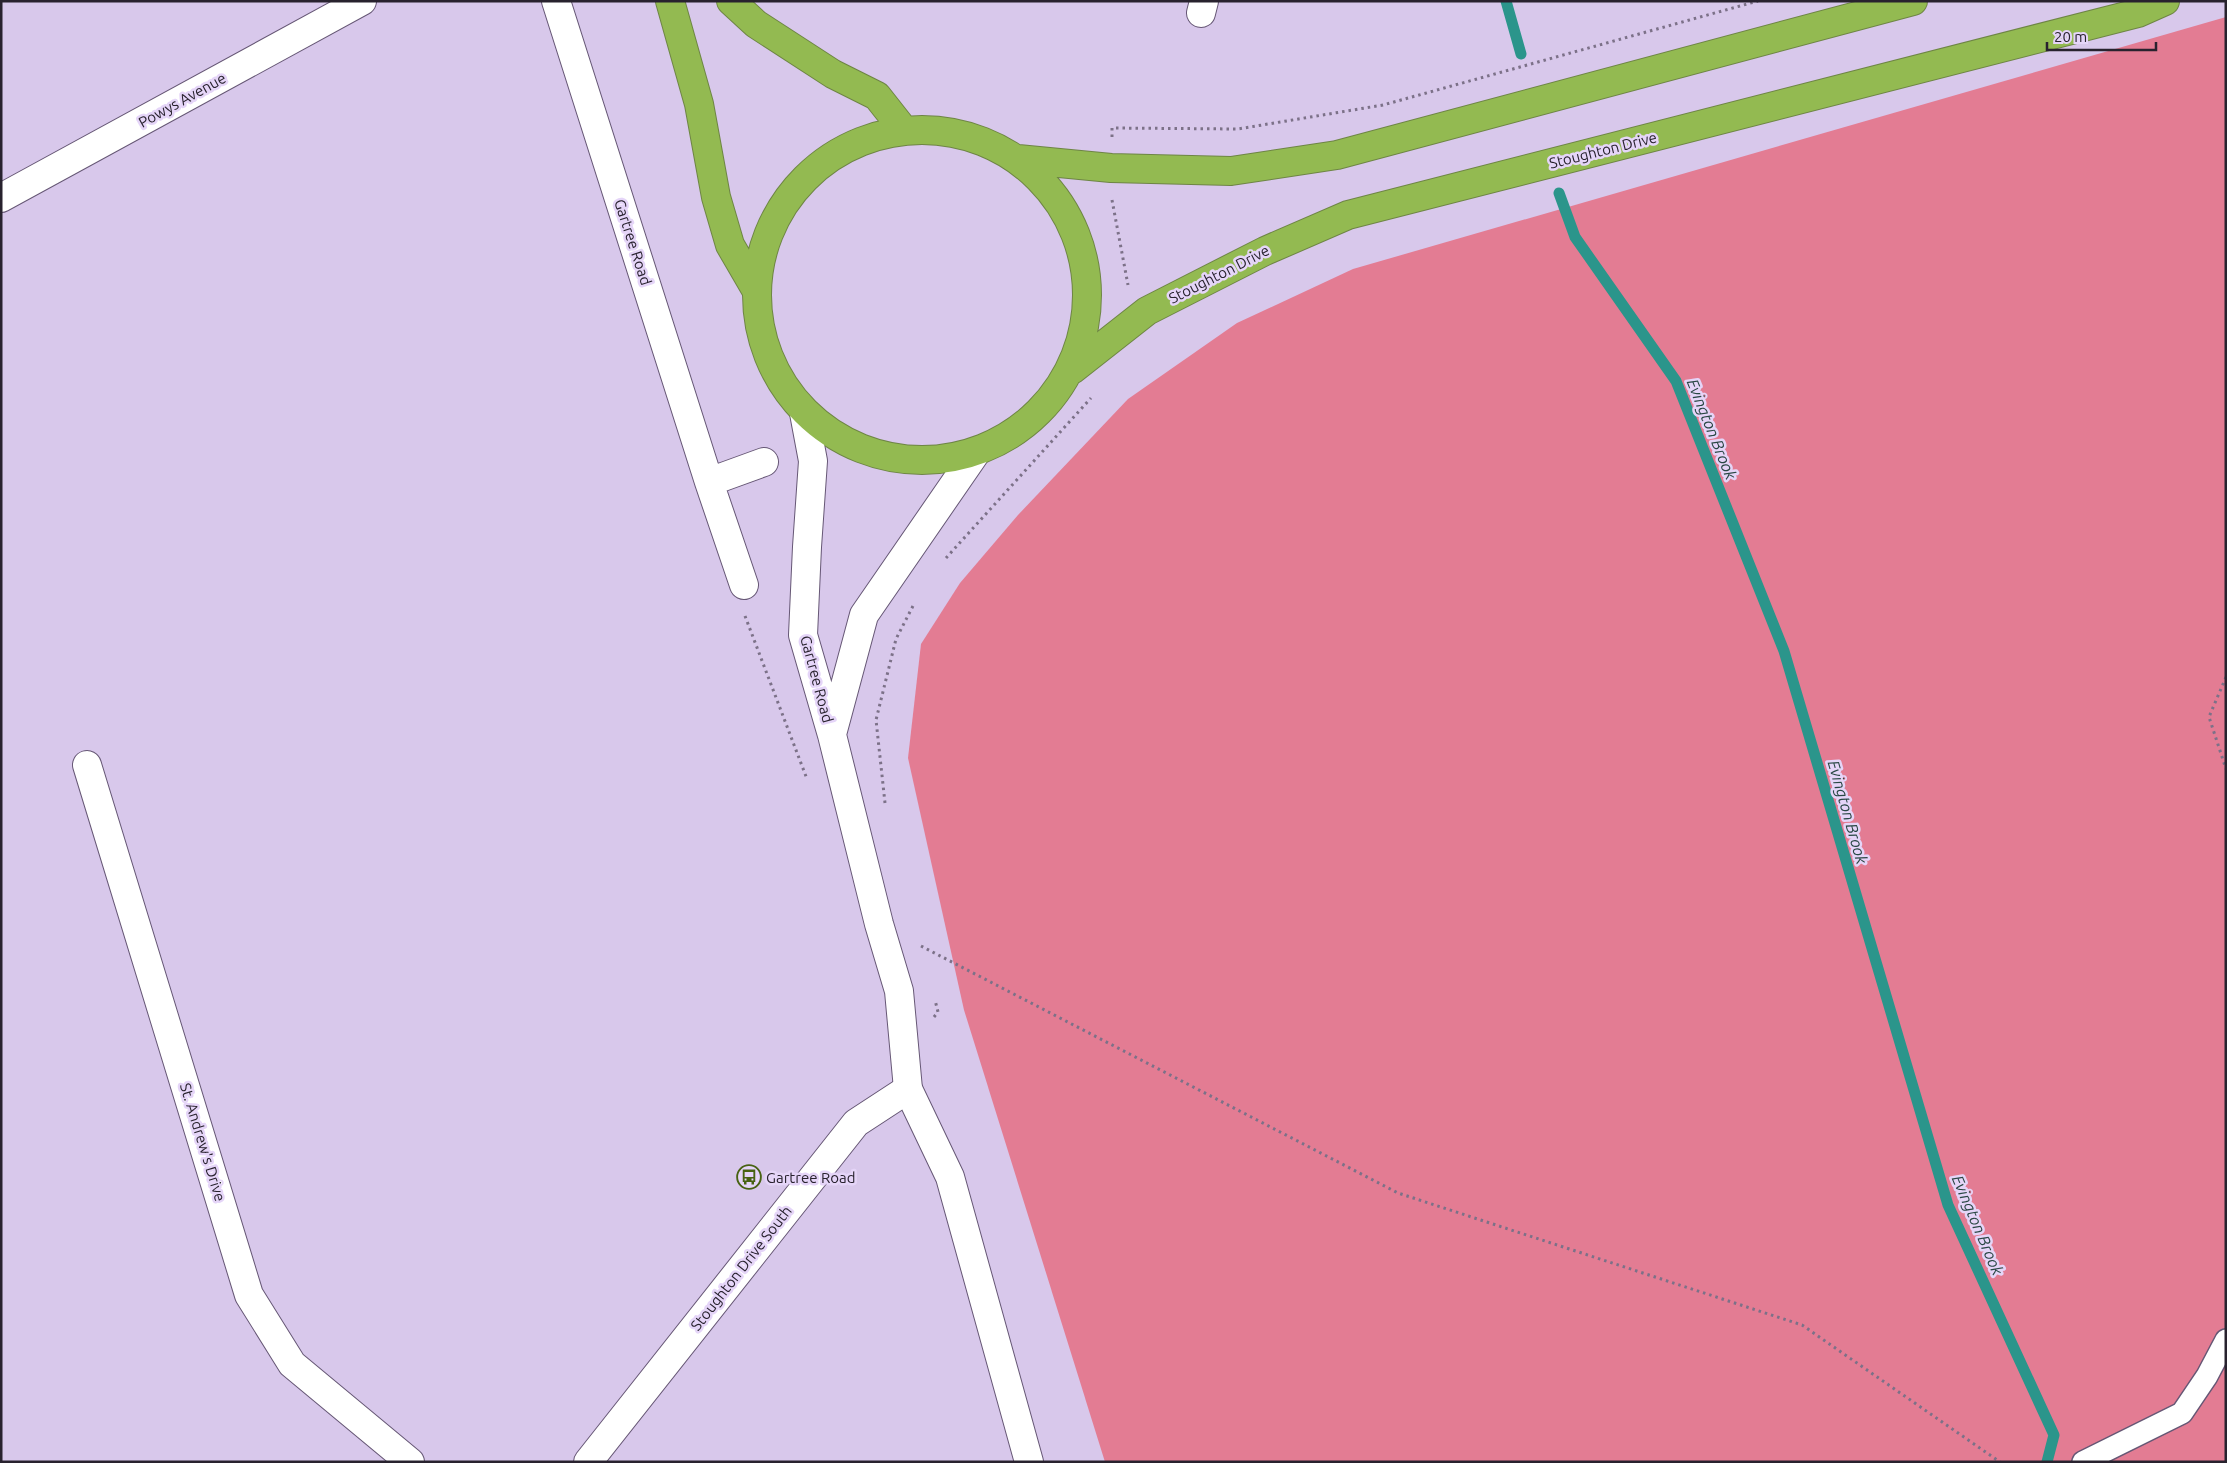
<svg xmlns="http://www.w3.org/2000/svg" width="2227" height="1463" font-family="Ubuntu,sans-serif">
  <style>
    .green { fill: #e37c93 }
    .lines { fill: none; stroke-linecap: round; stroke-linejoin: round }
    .stream { stroke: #2b958b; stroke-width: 11 }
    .lane-casing { stroke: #665775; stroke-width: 24 }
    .street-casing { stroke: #665775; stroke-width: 30 }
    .secondary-casing { stroke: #665775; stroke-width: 30 }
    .highway-casing { stroke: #6e8545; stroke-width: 30 }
    .path { stroke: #7c7188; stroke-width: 3; stroke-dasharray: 2.5 4; stroke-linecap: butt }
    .lane { stroke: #fff; stroke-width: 21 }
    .street { stroke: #fff; stroke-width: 28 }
    .secondary { stroke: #fff; stroke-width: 28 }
    .highway { stroke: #93ba51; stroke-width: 28 }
    .labels { text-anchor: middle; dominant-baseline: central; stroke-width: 5; stroke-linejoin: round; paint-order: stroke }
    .street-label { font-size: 15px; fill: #28222e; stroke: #e5d5f8 }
    .poi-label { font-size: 15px; fill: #28222e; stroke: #e5d5f8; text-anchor: start }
    .water-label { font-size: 16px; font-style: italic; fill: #294744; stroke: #e5d5f8 }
  </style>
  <rect width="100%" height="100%" fill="#d8c8eb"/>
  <path class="green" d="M2226,17v1445h-1121l-141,-452 -56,-252 13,-114 39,-61 58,-68 110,-116 109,-76 116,-54z"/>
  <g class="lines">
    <path class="stream" d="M1506,1l15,53
      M1559,193l16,44 101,144 108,270 164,554 106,230 -7,27"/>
    <g class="lane-casing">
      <path id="lane" d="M2083,1462l99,-49 25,-37 19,-36"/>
    </g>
    <g class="street-casing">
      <path id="street" d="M556,1l153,481 35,103
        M1201,13l3,-12
        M1,198l361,-197
        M709,482l55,-20
        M87,765l162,530 43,69 118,98
        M588,1462l268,-339 52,-34"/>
    </g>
    <g class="secondary-casing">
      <path id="secondary" d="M804,413l9,48 -6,86 -4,88 29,100 47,189 20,67 9,98 42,88 79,285
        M832,734l32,-119 111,-161"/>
    </g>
    <g class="highway-casing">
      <path id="highway" d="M670,1l29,103 17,93 14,48 25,43
        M731,1l25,23 77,50 44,22 26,33
        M757 295a165 165 0 1 1 330 0a165 165 0 1 1-330 0Z
        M1018,159l93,9 120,3 106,-16 576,-154
        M1072,370l75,-59 118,-60 83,-36 790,-202 27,-12"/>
    </g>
    <path class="path" d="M1112,137v-9l126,1 145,-24 375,-104
      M1112,200l16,85
      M946,558l145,-160
      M745,616l62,163
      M2226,677l-17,40 17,52
      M885,803l-9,-83 20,-81 18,-35
      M921,946l477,247 404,132 198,137
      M934,1017l4,-5 -3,-12"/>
    <use href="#lane" class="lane"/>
    <use href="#street" class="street"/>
    <use href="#secondary" class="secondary"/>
    <use href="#highway" class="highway"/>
  </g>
  <defs>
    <g id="bus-ring" transform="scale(1.25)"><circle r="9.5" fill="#e5d5f8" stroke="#486212" stroke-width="1.5"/><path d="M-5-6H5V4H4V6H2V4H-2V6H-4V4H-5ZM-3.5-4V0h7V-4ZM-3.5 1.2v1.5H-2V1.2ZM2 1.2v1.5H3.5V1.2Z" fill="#486212"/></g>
  </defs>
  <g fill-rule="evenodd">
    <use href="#bus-ring" x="749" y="1177"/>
  </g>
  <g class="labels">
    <g class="street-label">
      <text transform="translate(182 100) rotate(-29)">Powys Avenue</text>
      <text transform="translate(1603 150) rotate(-14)">Stoughton Drive</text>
      <text transform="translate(633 242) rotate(72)">Gartree Road</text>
      <text transform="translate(1219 274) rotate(-27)">Stoughton Drive</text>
      <text transform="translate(817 679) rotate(75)">Gartree Road</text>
      <text transform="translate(203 1142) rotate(73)">St. Andrew's Drive</text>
      <text transform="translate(741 1268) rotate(-52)">Stoughton Drive South</text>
    </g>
    <g class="poi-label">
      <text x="766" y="1177">Gartree Road</text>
    </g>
    <g class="water-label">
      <text transform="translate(1712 429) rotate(68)">Evington Brook</text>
      <text transform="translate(1848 812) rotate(74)">Evington Brook</text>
      <text transform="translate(1978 1225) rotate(67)">Evington Brook</text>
    </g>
  </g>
  <rect width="2227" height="1463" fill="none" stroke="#28222e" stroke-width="5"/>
  <path d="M2047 42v8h109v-8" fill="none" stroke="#28222e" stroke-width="2.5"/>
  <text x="2054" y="42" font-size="15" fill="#28222e" stroke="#e5d5f8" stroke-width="4" paint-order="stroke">20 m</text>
</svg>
